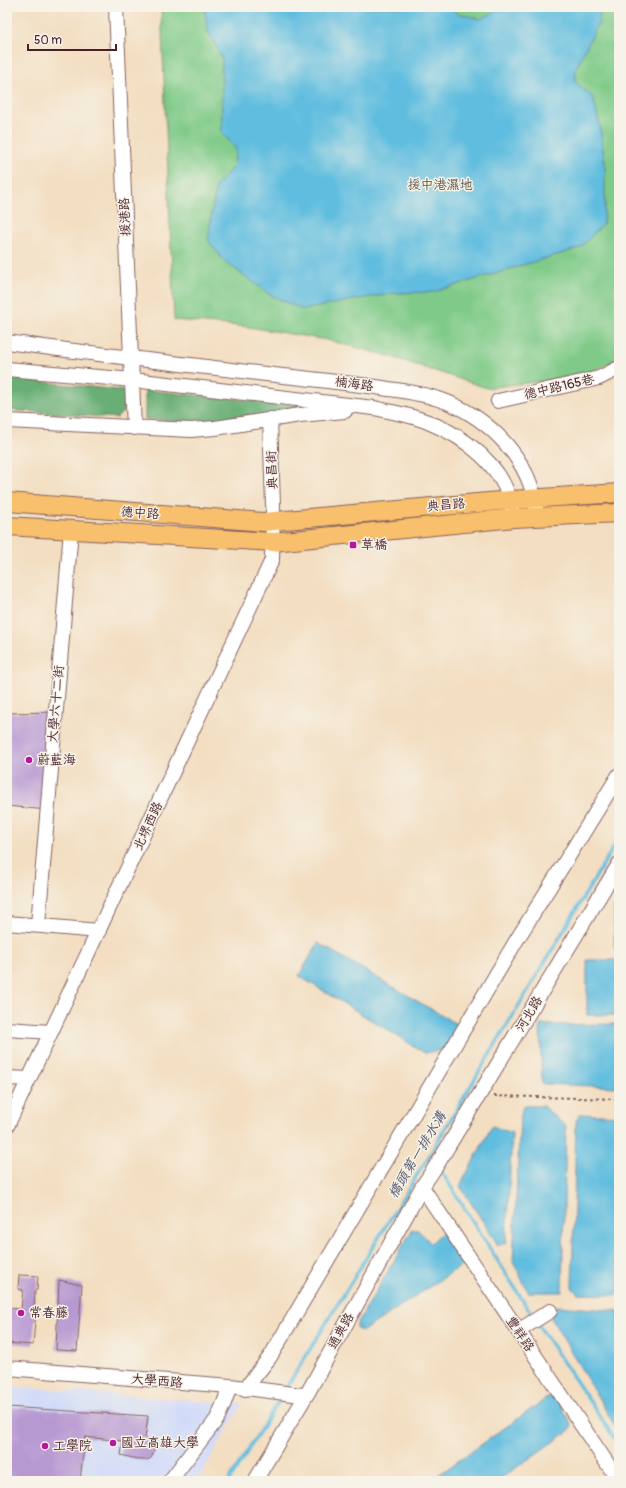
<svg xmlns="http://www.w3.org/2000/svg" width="626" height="1488" font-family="Pangolin,'LXGW WenKai TC',sans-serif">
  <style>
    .built { fill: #d0daf9 }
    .green { fill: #7fca88; stroke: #64745a }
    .forest { fill: #67ae74; stroke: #586650 }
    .water { fill: #61bddf; stroke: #566e85 }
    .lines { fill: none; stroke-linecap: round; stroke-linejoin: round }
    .stream { stroke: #61bddf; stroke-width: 3.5 }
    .building { fill: #b799d2 }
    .minor-casing { stroke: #856260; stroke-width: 16 }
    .major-casing { stroke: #856260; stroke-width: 20 }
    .path { stroke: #856260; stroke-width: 2; stroke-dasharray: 3 3; stroke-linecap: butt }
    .minor { stroke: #fff; stroke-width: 14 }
    .major { stroke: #f8bf6c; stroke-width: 18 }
    .poi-dot { fill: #b5179e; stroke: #f7f3e8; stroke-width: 1.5 }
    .labels { text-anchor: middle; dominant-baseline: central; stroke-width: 3; stroke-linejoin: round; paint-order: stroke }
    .park-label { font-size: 13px; fill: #5a5247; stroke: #f7f3e8 }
    .street-label { font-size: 13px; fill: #4a1f2b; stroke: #f7f3e8 }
    .poi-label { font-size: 13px; fill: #4a1f2b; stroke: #f7f3e8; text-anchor: start }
    .water-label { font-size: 14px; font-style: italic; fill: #52566a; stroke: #f7f3e8 }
  </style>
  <rect width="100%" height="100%" fill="#f7f3e8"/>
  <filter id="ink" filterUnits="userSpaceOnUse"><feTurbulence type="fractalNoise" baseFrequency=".025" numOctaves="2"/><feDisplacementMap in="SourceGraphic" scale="8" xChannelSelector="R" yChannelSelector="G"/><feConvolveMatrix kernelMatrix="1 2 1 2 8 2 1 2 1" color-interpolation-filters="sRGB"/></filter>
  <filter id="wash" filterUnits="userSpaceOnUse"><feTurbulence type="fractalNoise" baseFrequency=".012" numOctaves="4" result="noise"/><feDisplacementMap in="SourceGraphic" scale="16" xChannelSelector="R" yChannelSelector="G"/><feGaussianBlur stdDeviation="0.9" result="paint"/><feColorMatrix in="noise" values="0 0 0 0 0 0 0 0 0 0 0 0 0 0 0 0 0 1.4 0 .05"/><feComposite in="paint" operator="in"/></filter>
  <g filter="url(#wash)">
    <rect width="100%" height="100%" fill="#f3dec1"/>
    <path class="built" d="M7,1386l217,17 18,1 -45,77h-190z"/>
    <path class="green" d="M161,7h458v352l-25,11 -36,9 -71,9 -98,-32 -62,-16 -78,-13 -75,-7z"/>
    <path class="forest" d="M7,378l121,13 -3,19 -8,8 -110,-8z
      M145,390l163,16 2,3 -95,14h-20l-50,-4z"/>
    <path class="water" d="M204,7h245l8,6 23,6 24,-12h96l-1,15 -23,46 -1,14 18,15 7,29 5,38v41l-2,19 -23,24 -147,44 -38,1 -42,7 -50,10 -34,-16 -46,-34 -15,-20 8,-54 18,-20 2,-17 -14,-16v-75l-14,-27z
      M614,906h5v42h-5z
      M318,943l142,83 -13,23 -22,4 -126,-77z
      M587,960h32v55h-32z
      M619,1024v63l-77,-3 -2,-59z
      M523,1106h20l23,20 -4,166h-34l-15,-31 7,-141z
      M579,1114l40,2v177l-2,2 -39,-1 -6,-6 4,-166z
      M492,1126l20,7 -6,110 -8,2 -38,-59z
      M412,1230h6l13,13 11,-10 7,1 15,24v6l-101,67 -6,-2v-5z
      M558,1306l61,5v114l-4,1 -64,-108 1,-10z
      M554,1393l18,32 -2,5 -73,51h-67z"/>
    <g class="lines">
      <path class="stream" d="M439,1168l95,150
        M537,1323l82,122
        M285,1390l145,-236 189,-316
        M229,1481l52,-84"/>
    </g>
    <g id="blocks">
      <path class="building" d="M55,712l-8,98 -40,-4v-93z
        M19,1275l19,1 -1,14h-2l-1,20h2l-3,35 -26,-2 1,-35 13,1 2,-19 -5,-1z
        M59,1280l23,5 -5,66 -21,-1z
        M7,1407l141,9 -3,23 5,1 3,4 1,5 -1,5 -2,4 -4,2h-6l-20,-5 2,-14 -38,-4 -5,44h-73z"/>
    </g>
  </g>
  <g filter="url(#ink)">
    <use href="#blocks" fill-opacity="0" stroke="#856260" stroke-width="1"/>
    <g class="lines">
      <g class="minor-casing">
        <path id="minor" d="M116,7l18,421
          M7,342c92,13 184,23 276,34 31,3 62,7 93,11 24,4 48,6 71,15 44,18 83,58 89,106
          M7,369l126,11 241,28c18,4 37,7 54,14 38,15 77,45 84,87
          M498,401l101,-23 20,-10
          M7,421l184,9 24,-2 85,-13 45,-4
          M7,923l92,8
          M38,925l33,-395
          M7,1029l44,3
          M7,1078l22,1
          M7,1126l265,-566 1,-55 -3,-86
          M422,1187l197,294
          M518,1331l32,-20
          M7,1368l223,18 71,9 6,-1
          M245,1389l25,-32 246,-416 103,-166
          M170,1481l47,-62 7,-16 6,-17
          M255,1481l52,-87 115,-207 16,-24 181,-299"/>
      </g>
      <g class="major-casing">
        <path id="major" d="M7,502l256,20 248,-22 108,-7
          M7,526l266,16 241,-24 105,-5"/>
      </g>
      <path class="path" d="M494,1096l125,3"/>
      <use href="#minor" class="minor"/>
      <use href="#major" class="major"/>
    </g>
  </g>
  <g class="poi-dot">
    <rect x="349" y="541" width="8" height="8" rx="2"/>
    <circle cx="29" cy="760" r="4"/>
    <circle cx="21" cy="1313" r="4"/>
    <circle cx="113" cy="1443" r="4"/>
    <circle cx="45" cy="1446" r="4"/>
  </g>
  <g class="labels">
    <g class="park-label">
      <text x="440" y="185">援中港濕地</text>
    </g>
    <g class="street-label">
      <text transform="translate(125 217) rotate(-93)">援港路</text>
      <text transform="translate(354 384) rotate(8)">楠海路</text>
      <text transform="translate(559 387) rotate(-13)">德中路165巷</text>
      <text transform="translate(272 470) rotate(-92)">典昌街</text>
      <text transform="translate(446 505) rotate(-5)">典昌路</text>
      <text transform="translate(140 513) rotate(4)">德中路</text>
      <text transform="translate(56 704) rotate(-85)">大學六十二街</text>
      <text transform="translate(148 826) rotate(-65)">北堺西路</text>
      <text transform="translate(529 1014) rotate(-59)">河北路</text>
      <text transform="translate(341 1331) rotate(-61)">通典路</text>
      <text transform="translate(520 1334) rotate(56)">豐祥路</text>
      <text transform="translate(157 1381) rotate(5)">大學西路</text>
    </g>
    <g class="poi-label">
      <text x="361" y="545">草橋</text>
      <text x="37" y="760">蔚藍海</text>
      <text x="29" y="1313">常春藤</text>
      <text x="121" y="1443">國立高雄大學</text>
      <text x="53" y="1446">工學院</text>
    </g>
    <g class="water-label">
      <text transform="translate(417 1155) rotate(-59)">橋頭第一排水溝</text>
    </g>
  </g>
  <rect width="626" height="1488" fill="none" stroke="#f7f3e8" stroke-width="24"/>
  <path d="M28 44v6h88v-6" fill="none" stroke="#4a1f2b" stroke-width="2"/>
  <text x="34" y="44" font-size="12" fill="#4a1f2b" stroke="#f7f3e8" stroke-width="3" paint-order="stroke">50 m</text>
</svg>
